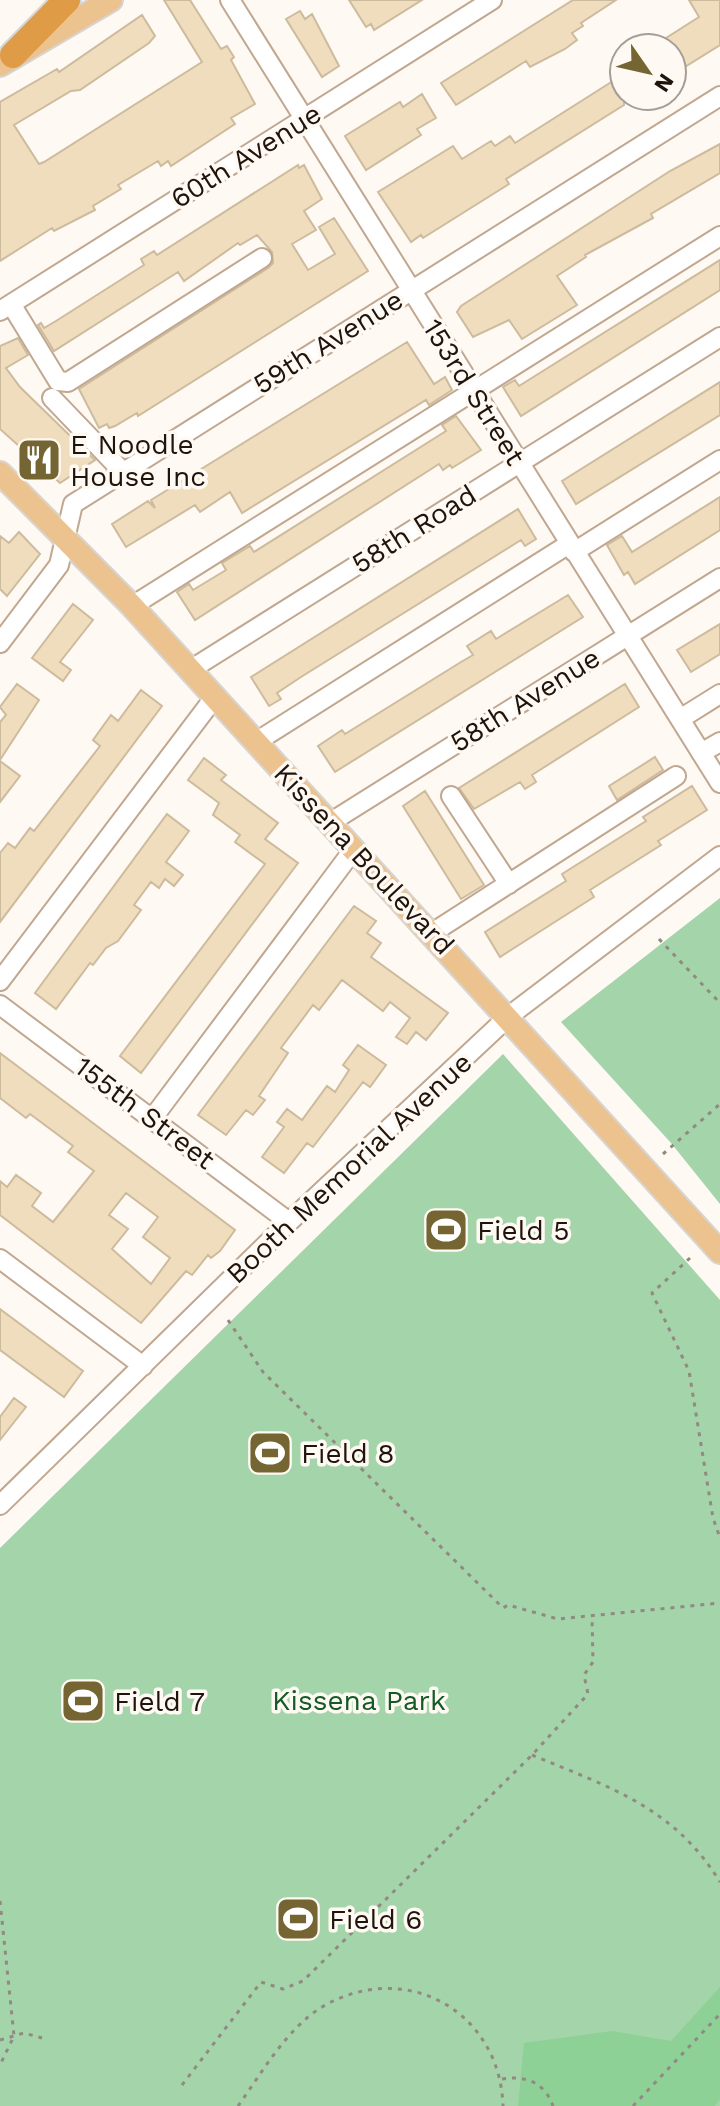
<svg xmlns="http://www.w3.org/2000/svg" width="720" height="2106" font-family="'Work Sans',sans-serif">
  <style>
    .green { fill: #a4d4a9 }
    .forest { fill: #8ed196 }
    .building { fill: #f0ddbe; stroke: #cdbb9d; stroke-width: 2; fill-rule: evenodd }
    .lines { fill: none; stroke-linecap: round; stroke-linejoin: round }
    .minor-casing { stroke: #c1a78f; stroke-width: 22 }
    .major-casing { stroke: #d6d5d3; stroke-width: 26 }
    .highway-casing { stroke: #d6d5d3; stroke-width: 30 }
    .path { stroke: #918982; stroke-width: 3; stroke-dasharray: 4 6; stroke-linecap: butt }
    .minor { stroke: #fff; stroke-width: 18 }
    .major { stroke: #ecc38f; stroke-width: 22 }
    .highway { stroke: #df9b45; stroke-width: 26 }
    .labels { text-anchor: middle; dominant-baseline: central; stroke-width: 7; stroke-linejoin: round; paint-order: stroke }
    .street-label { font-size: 28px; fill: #1e140b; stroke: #fff9f4 }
    .poi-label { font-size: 28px; fill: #1e140b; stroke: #fff9f4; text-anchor: start }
    .park-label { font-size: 28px; fill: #135a24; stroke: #fff9f4 }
  </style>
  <rect width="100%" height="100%" fill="#fff9f4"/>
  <path class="green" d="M720,898v306l-49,-61 -110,-121z
    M503,1054l217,246v806h-720v-558z"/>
  <path class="forest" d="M720,1987v112l-5,7h-197l6,-63 88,-12 59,10z"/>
  <path class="building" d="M164,0h26l31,49 6,-3 7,11 -3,3 24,44 -24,14 4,6 -64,42 -3,-5 -7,5 -3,-5 -40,24 3,4 -28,17 2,4 -41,21 -2,-3 -52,33v-159l57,-33 2,3 83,-57 13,21 -6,7 -69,47 -9,1 -57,34 25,39 5,-2 158,-100z
    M349,0h73l-48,30 -3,-6 -5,3z
    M573,0h43l-35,23 2,3 -11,7 5,7 -12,9 -35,18 -4,-6 -70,44 -15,-22z
    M689,0h31v45l-48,30v-27l-6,-10 33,-21z
    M300,11l5,8 7,-5 27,52 -17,11 -36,-58z
    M624,74v31l-118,74 3,5 -86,54 -2,-3 -10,7 -33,-50 75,-46 9,13 29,-18 4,5 15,-10 5,7z
    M422,94l14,24 -19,11 4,6 -55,35 -21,-34 55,-34 3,5z
    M720,144v29l-69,41 2,4 -68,37 1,2 -29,19 20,29 -55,34 -13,-19 -36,17 -16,-25 4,-6 209,-135z
    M298,165l1,3 5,-3 18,34 -18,12 12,19 -24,14 16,26 27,-16 -16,-27 15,-9 34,53 -230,145 -1,-3 -22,13 -6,2 -2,-4 -8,4 -20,-39 189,-121 5,-5 -1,-11 -15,-17 -17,10 -2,-2 -54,38 -6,-9 -124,79 -16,-26 3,-2 3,5 12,-7 88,-56 -3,-6 13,-8 3,4z
    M720,260v30l-199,126 -18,-29 12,-7 4,6z
    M18,338l10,17 -22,13 14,19 75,73 -35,23 -60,-54v-83z
    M407,342l27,42 11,-7 7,13 -23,15 -3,-5 -184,113 -12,-21 -30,20 -5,-7 -69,42 -14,-23 36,-23 7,7 -4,-8z
    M720,382v33l-144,89 -14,-23z
    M456,416l25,34 -29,18 -2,-3 -7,5 -4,-6 -244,156 -18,-28 12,-8 4,6 33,-20 -4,-7 28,-17 4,6 192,-121 -4,-6z
    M720,497v33l-85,54 -7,-12 -4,3 -17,-30 15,-9 10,16z
    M518,509l18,30 -11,7 -4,-6 -220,137 -24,16 4,6 -12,7 -18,-29z
    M19,532l21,22 -33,42 -7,-7v-53l9,7z
    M568,595l15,22 -248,155 -17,-26 24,-16 3,4 116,-72 12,-7 -6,-9 24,-15 5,8z
    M73,604l20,16 -33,42 11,8 -8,11 -31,-23z
    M720,624v30l-29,18 -14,-22z
    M17,684l22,16 -39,60v-38l6,-7 -6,-8z
    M625,684l14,23 -107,68 4,7 -11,7 -5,-7 -46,27 -15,-21z
    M141,690l21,16 -162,216v-69l8,-10 7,5 15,-20 4,3 66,-85 -7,-6 18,-25 7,6z
    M655,757l8,13 -46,30 -8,-14z
    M204,758l22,17 -5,5 57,43 -13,16 33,24 -157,210 -21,-17 145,-192 -30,-22 5,-7 -27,-20 6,-12 -31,-23z
    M0,761l20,15 -20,26z
    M692,786l15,24 -49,31 3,4 -71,45 4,7 -94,60 -15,-25 81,-51 -4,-7 84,-53 -3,-4z
    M425,791l59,94 -23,14 -58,-93z
    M167,814l22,17 -23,31 17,13 -9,11 -9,-7 -6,9 -8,-6 -17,23 7,5 -23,31 -12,7 -13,17 -3,-2 -34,46 -21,-16z
    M354,906l22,15 -9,12 14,10 -10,14 77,56 -22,27 -10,-8 -9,12 -11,-7 14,-19 -20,-16 -7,9 -41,-31 -23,30 -6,-5 -32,43 7,5 -29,43 6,4 -12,15 -7,-5 -20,25 -28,-20z
    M358,1045l28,20 -16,22 -7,-5 -50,65 -6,-4 -23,30 -22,-16 22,-30 -7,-5 10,-13 15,11 25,-34 8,6 14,-22 -6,-5z
    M0,1053l235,177 -15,21 -9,7 -3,-3 -16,20 -6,-4 -45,52 -141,-108v-34l7,6 9,-12 25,18 -9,13 21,16 41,-51 -26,-19 5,-6 -43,-32 -4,4 -26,-20zM126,1193l32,24 -15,20 27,21 -19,26 -39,-35 16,-20 -19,-14z
    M0,1309l83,62 -19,26 -64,-47z
    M14,1398l12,9 -26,33v-23z"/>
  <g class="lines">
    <g class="minor-casing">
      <path id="minor" d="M230,0l490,783
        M11,304l47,77 10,1 194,-124
        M0,311l492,-311
        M52,398l70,73
        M574,552l146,-92
        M132,606l588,-370
        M0,643l59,-78 14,-61 647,-408
        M190,670l530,-333
        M680,719l40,-25
        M256,742l313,-198
        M701,753l19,-11
        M451,796l58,88
        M331,822l389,-244
        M432,933l244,-157
        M0,981l214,-283
        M0,1005l289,217
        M152,1119l202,-270
        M0,1259l143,107
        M0,1505l289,-283 220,-206 211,-160"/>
    </g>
    <g class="major-casing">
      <path id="major" d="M0,65l111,-65
        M0,473l130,131 590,648"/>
    </g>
    <g class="highway-casing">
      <path id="highway" d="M13,55l54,-55"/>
    </g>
    <path class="path" d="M659,939l61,64
      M663,1154l57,-50
      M690,1258l-38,35 37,78 24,147 7,20
      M228,1320l35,52 240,236 5,-3 50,14 162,-16
      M532,1755c77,32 142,52 188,127
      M0,1901l14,135 -14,29
      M0,2040l24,-7 18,5
      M502,2079c24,-4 43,4 51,27
      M182,2085l79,-103 22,7 20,-8 229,-226 56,-61 -4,-19 9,-13 -1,-45
      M238,2106c23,-32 49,-78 84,-99 83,-49 178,4 181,99
      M633,2106l87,-92"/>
    <use href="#minor" class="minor"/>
    <use href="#major" class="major"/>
    <use href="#highway" class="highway"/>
  </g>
  <defs>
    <g id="restaurant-square" transform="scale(2.3)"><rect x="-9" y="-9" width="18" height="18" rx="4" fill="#746533" stroke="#fff9f4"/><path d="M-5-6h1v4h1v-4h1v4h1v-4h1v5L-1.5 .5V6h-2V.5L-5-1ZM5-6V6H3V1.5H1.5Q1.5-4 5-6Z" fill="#fff"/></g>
    <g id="stadium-square" transform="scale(2.3)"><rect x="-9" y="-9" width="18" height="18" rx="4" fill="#746533" stroke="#fff9f4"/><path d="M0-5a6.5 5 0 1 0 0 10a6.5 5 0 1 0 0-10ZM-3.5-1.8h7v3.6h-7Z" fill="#fff"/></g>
  </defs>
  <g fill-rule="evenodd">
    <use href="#restaurant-square" x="39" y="460"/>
    <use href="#stadium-square" x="446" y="1230"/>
    <use href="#stadium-square" x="270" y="1453"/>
    <use href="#stadium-square" x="83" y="1701"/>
    <use href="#stadium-square" x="298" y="1919"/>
  </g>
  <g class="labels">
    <g class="street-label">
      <text transform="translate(246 156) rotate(-32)">60th Avenue</text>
      <text transform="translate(328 342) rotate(-32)">59th Avenue</text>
      <text transform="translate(474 392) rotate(58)">153rd Street</text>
      <text transform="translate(414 529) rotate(-32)">58th Road</text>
      <text transform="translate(525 700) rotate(-32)">58th Avenue</text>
      <text transform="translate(364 859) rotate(47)">Kissena Boulevard</text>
      <text transform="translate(145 1113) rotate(37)">155th Street</text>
      <text transform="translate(349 1168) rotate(-43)">Booth Memorial Avenue</text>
    </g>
    <g class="poi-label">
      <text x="70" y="444">E Noodle<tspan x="70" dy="32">House Inc</tspan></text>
      <text x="477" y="1230">Field 5</text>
      <text x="301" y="1453">Field 8</text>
      <text x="114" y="1701">Field 7</text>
      <text x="329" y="1919">Field 6</text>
    </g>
    <g class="park-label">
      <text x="359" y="1700">Kissena Park</text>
    </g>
  </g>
  <g transform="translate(648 72) rotate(124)"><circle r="38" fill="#fff9f4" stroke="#a59d97" stroke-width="2"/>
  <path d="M0-6L14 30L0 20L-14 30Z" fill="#746533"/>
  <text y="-12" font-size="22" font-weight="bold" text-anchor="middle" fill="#1e140b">N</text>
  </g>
</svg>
